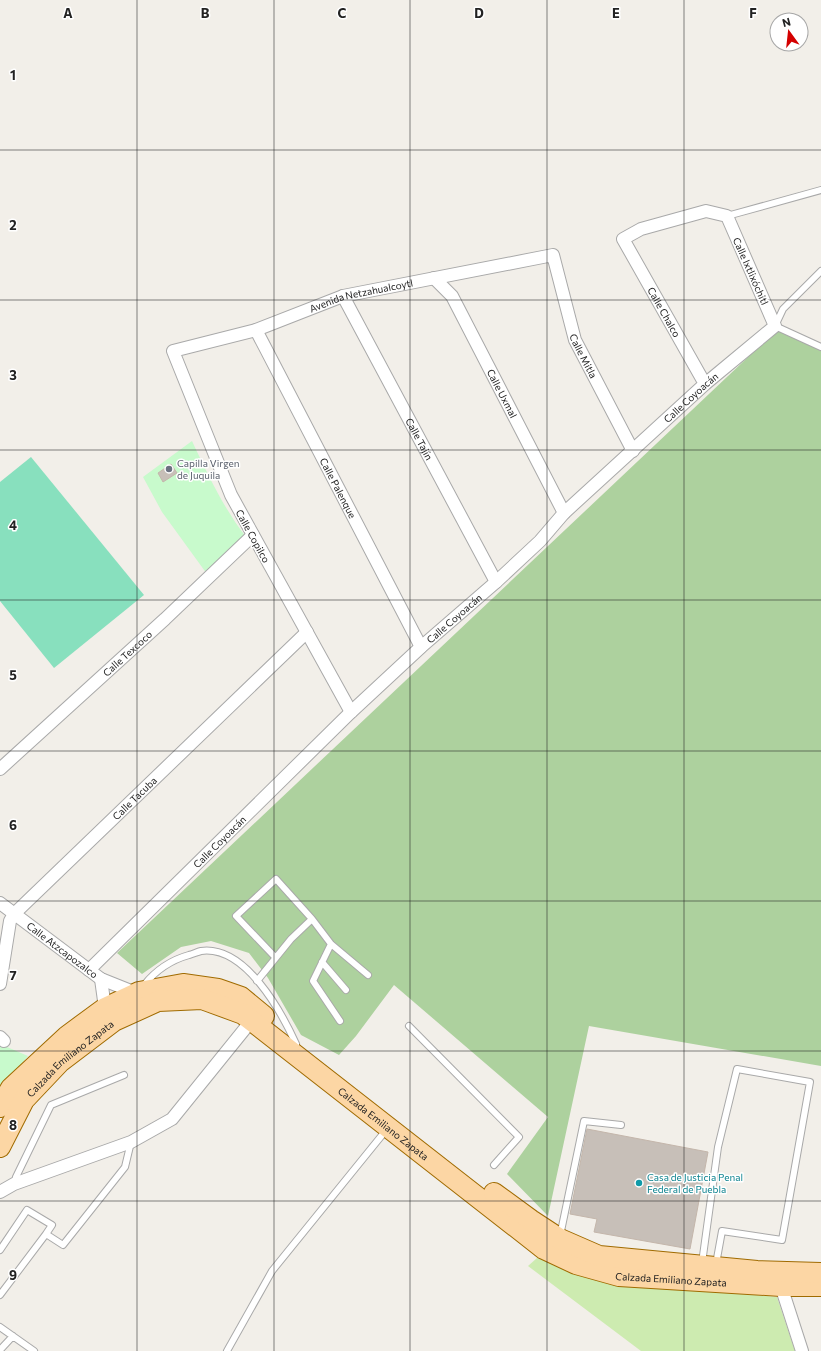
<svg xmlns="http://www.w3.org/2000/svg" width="821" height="1351" font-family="Commissioner,sans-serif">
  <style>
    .grass { fill: #cdebb0 }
    .forest { fill: #add19e }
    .park { fill: #c8facc }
    .pitch { fill: #88e0be }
    .building { fill: #c7bfb8; stroke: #c4b6ab }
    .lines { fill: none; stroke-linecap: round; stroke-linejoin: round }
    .service-casing { stroke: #a9a9a9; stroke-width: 8 }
    .minor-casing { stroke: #a9a9a9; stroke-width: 14 }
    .primary-casing { stroke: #a06b00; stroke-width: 22 }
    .service { stroke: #fff; stroke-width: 6 }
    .minor { stroke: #fff; stroke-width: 12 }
    .primary { stroke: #fcd6a4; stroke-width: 20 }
    .grid { fill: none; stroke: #222; stroke-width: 1; stroke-opacity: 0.55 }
    .worship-dot { fill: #6b7280; stroke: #fff; stroke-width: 1.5 }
    .culture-dot { fill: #0f9aa8; stroke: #fff; stroke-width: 1.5 }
    .labels { text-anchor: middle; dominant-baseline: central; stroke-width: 3; stroke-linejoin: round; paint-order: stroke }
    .street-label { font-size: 10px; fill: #222; stroke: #fff }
    .worship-label { font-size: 10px; fill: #5b616d; stroke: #fff; text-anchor: start }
    .culture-label { font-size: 10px; fill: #0d838f; stroke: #fff; text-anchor: start }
    .grid-label { font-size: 13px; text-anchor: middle; font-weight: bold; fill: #222; stroke: #fff; stroke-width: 3; stroke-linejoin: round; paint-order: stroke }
  </style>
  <rect width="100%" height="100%" fill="#f2efe9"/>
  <path class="grass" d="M537,1258l81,24 159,15 18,54h-154l-113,-85z"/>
  <path class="forest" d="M781,326l40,22v718l-232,-40 -41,190 -41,-42 41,-57 -154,-132 -38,51 -17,19 -38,-20 -33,-57 -19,-25 -38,-12 -30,6 -39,27 -25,-21z"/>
  <path class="park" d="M192,441c16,34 31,66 54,96l-39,37 -45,-62 -19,-35z
    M0,1044l28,12 -13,16 -15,26z"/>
  <path class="pitch" d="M31,457l113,138 -90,73 -54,-67v-119z"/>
  <path class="building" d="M171,464l6,9 -14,9 -5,-9z
    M587,1129l121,23 -18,97 -96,-17 3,-13 -27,-5z"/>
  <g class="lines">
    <g class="service-casing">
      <path id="service" d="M727,216l94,-26
        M821,271l-38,38 -8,17 46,21
        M331,944l-18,37 27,40
        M275,957l-39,-41 40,-37 36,40
        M322,962l24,28
        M257,981l34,-42 21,-20 19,25 37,31
        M144,985c12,-15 27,-25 45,-30 4,-1 8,-3 12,-4 44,-6 80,60 95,93
        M409,1026l110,111 -25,28
        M14,1184l2,-7 35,-72 73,-30
        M560,1236l24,-115 37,4
        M0,1250l27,-40 25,15 -6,9
        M702,1263l16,-116 19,-78 73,13 -28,158 -60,-9 -6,33
        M0,1295l46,-61 17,11 62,-78 6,-25
        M0,1327l34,24
        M0,1350l13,-14
        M227,1351l45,-80 115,-142"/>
    </g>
    <g class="minor-casing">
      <g id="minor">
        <path id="s1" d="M434,278l18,18 112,217"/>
        <path id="s2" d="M343,296l153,286"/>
        <path id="s3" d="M256,330l165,317"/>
        <path id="s4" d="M351,712l-120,-217 -58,-144 83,-21 87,-34 210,-41 22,85 58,111"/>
        <path id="s5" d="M0,769l165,-150 88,-84"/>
        <path id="s6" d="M0,903l101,76 35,14"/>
        <path id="s7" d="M89,970l262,-258 70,-65 75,-65 44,-41 24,-28 141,-129 70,-58 -48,-110 -21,-5 -65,18 -18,10 82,145"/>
        <path d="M101,979l4,29"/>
        <path id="s8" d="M0,984l10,-63 4,-7 293,-282"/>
        <path d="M0,1037l4,4"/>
        <path d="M0,1192l14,-8 117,-42 41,-23 84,-104"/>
        <path d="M781,1286l21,65"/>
      </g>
    </g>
    <g class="primary-casing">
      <g id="primary">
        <path d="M0,1107l11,-19 56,-52 38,-28 34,-16 44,-8 35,5 23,8 23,19"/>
        <path id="s9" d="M0,1147l24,-47 36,-38 54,-41 44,-20 44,-2 41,15 301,235 32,15 43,12 162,10h40"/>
        <path d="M494,1193l37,27 29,19 39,17 158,15 64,2"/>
      </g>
    </g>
    <use href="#service" class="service"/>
    <use href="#minor" class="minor"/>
    <use href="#primary" class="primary"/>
  </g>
  <path class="grid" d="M137,0v1351M274,0v1351M410,0v1351M547,0v1351M684,0v1351M0,150h821M0,300h821M0,450h821M0,600h821M0,751h821M0,901h821M0,1051h821M0,1201h821"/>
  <circle class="worship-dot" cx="169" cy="469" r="4"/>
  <circle class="culture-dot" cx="639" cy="1183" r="4"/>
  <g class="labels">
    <g class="street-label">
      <text transform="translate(751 271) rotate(66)">Calle Ixtlixóchitl</text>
      <text stroke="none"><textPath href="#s4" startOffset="600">Avenida Netzahualcoytl</textPath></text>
      <text stroke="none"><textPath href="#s7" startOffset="1255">Calle Chalco</textPath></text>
      <text stroke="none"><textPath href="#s4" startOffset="902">Calle Mitla</textPath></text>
      <text stroke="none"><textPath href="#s1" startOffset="135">Calle Uxmal</textPath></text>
      <text stroke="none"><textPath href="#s7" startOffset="831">Calle Coyoacán</textPath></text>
      <text stroke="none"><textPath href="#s2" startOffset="162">Calle Tajín</textPath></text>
      <text stroke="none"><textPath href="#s3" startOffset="178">Calle Palenque</textPath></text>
      <text transform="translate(253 536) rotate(61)">Calle Copilco</text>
      <text stroke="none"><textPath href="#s7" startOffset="507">Calle Coyoacán</textPath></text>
      <text stroke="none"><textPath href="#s5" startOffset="172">Calle Texcoco</textPath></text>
      <text stroke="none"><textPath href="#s8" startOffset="239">Calle Tacuba</textPath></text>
      <text stroke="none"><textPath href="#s7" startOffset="183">Calle Coyoacán</textPath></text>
      <text stroke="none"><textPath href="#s6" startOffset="78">Calle Atzcapozalco</textPath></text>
      <text stroke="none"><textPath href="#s9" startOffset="115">Calzada Emiliano Zapata</textPath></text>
      <text stroke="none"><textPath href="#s9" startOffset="487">Calzada Emiliano Zapata</textPath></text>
      <text stroke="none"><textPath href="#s9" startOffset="823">Calzada Emiliano Zapata</textPath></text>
    </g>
    <g class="worship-label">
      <text x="177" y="463">Capilla Virgen<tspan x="177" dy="12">de Juquila</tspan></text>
    </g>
    <g class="culture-label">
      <text x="647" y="1177">Casa de Justicia Penal<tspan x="647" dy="12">Federal de Puebla</tspan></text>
    </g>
  </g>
  <g class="grid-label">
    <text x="68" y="18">A</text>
    <text x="205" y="18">B</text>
    <text x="342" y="18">C</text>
    <text x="479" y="18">D</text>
    <text x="616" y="18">E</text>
    <text x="753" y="18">F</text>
    <text x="13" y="80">1</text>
    <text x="13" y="230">2</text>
    <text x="13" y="380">3</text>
    <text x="13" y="530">4</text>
    <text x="13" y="680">5</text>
    <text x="13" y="830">6</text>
    <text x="13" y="980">7</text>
    <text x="13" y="1130">8</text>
    <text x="13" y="1280">9</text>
  </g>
  <g transform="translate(789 32) rotate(345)"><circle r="19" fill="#ffffff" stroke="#a7a7a7"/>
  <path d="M0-3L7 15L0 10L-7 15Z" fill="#d40000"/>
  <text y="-6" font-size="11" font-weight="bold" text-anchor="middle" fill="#222222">N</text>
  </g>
</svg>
